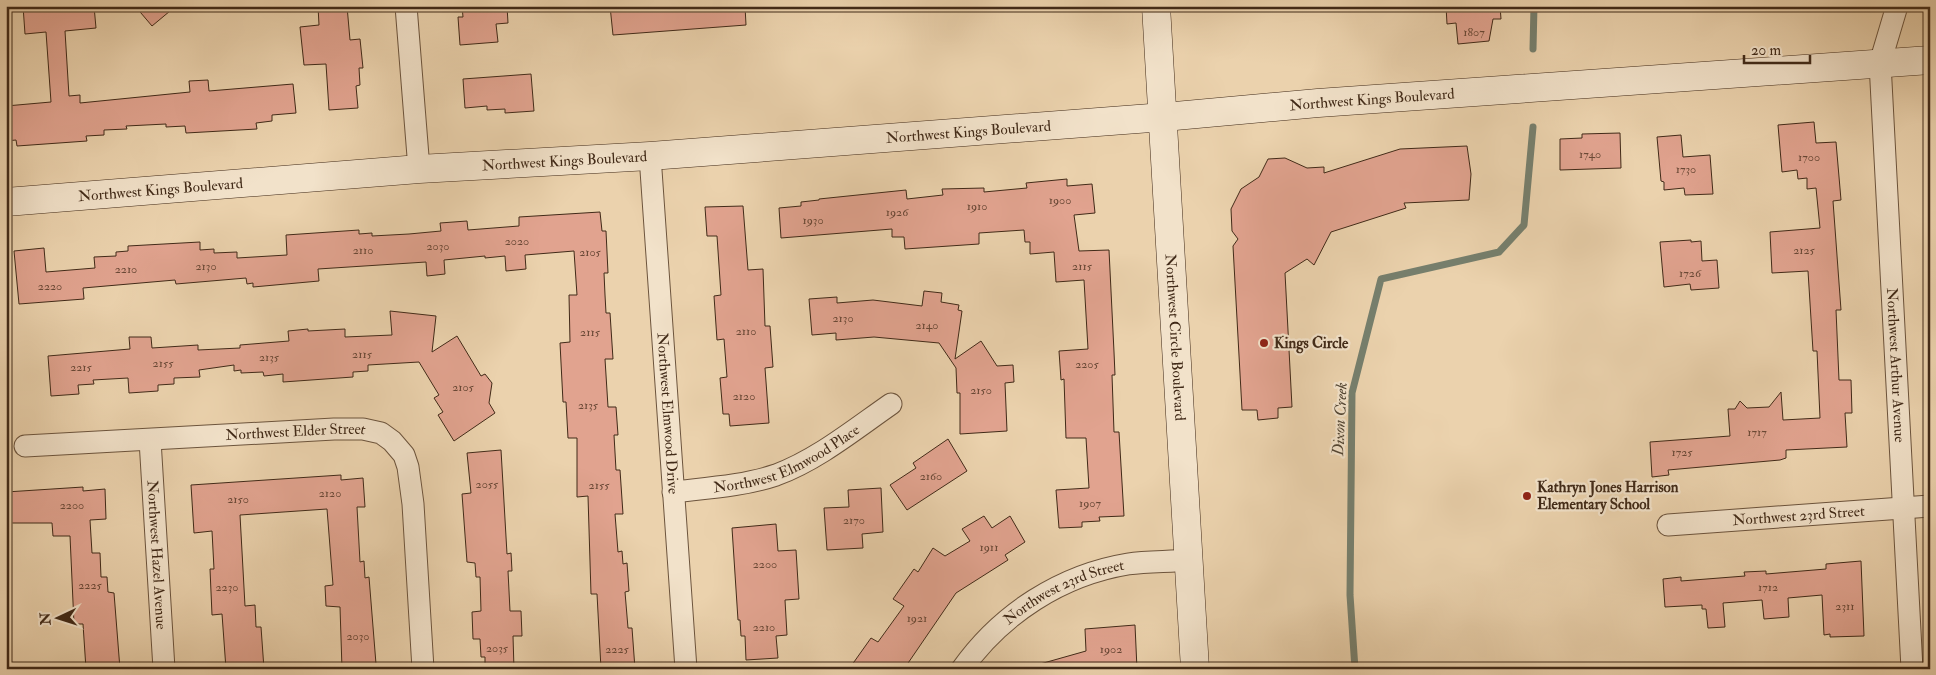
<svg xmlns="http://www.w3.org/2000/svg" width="1936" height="675" font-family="'IM FELL Double Pica',serif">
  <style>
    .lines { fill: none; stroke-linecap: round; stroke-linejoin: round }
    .stream { stroke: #767f6d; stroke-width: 7 }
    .building { fill: #e1a38f; stroke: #412a18 }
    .street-casing { stroke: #6c543d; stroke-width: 23 }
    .secondary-casing { stroke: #412a18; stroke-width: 29 }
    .street { stroke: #f2e2ca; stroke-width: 21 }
    .secondary { stroke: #f2e2ca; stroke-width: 28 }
    .poi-dot { fill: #8f2418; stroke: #f2e2ca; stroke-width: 2 }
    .labels { text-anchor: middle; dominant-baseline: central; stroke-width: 4.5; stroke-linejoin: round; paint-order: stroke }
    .number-label { font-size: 12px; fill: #694836 }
    .street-label { font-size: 15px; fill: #412a18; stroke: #f2e2ca }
    .poi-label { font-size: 15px; font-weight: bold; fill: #412a18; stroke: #f2e2ca; text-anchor: start }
    .water-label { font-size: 16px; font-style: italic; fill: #534634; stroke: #f2e2ca }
  </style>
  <rect width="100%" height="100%" fill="#ebd2ad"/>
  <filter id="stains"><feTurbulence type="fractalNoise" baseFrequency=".004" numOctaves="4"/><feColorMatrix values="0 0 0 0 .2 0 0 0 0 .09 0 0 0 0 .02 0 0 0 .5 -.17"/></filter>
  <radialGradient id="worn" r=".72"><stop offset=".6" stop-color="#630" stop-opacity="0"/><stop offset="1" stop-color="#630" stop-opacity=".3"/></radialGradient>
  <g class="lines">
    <path class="stream" d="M1533,49l1,-43
      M1355,669l-5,-74 2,-202 29,-114 118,-27 25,-27 9,-98"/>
  </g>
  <path class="building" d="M23,6h71l2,22 -31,3 4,65 11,-1v8l110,-11 -1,-11 19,-1 1,11 84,-7 3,29 -24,2v6l-16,2 1,6 -71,4 -1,-7 -19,1v-3l-40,2 1,3 -23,1v5l-18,1 1,5 -70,5 -1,-6 -10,1v-35l45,-4 -5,-70 -21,2z
    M135,6h41l-24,20z
    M318,6h29l3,34 10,-1 3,29h-4l1,17 -4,1 2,22 -29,2 -3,-46 -22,1 -4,-38 19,-2z
    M462,6h45l1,17 -12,1 2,18 -38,3 -2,-28h5z
    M610,6h135l1,19 -133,10z
    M1446,6h54l1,13h-8l-4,22 -31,3 -2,-21 -9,1z
    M531,74l3,37 -29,2v-4l-18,1v-4l-22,2 -2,-29z
    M1814,122l2,21 20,-1 5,58 -8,1 8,109h-5l3,70h12l1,33h-7l2,34 -61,3v8l-6,2 -112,10 1,5 -17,2 -2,-35 80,-6 -2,-27h7l5,-8 7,7 22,-1 12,-15 2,28 37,-2 -3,-67h-4l-5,-80 -36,2 -2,-41 50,-4 -4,-40 -9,1v-11l-9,1 -1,-9 -15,2 -4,-47z
    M1620,133l1,35 -61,2v-31l22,-1v-4z
    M1681,135l2,22 27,-2 3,39 -28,1 -1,-7 -20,2v-8l-3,-1 -4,-44z
    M1467,146l4,28 -2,26 -65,3 2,5 -75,24 -17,33 -7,-6 -22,14 7,134 -14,1v10l-20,2 -1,-10h-15l-9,-164 5,-7 -6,-8 -1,-22 10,-20 18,-12 9,-18 17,-1 22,10 17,-1v6l76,-24z
    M1067,179v7l25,-2 3,29 -21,2 5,36 30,-1 5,102 1,23h-3l2,57h5l5,84 -25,1 1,4 -18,1v5l-23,1 -3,-38 33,-2 -3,-50h-20l-2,-59 -3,1 -2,-29 29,-2 -4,-69 -28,2 -2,-30 -24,2v-12h-5l-1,-12 -45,3v11l-74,5 -1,-12h-12v-8l-111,9 -2,-30 22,-2v-4l18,-2v-1l87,-9 1,9 36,-4 -1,-6 42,-1v4l43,-4 -1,-5z
    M743,206l5,64 15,-1 2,57h5l3,41 -8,1 4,55 -39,3 -1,-12h-6l-3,-36 7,-1 -3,-38 -7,1 -3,-44 7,-1 -4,-59h-10l-2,-29z
    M600,212l2,19h4l2,42h-4l1,22 1,18h4l3,46h-8l3,48h8l2,28h-4l2,35h4l3,44h-8l3,38 4,-1 1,13 4,-1 2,28 -4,1 3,36h4l3,41h-34l-4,-75h-6l-3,-98 -11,1v-59h-9l-2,-36h-3l-3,-59 10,-1 -1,-47h8l-3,-44 -49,4 1,14 -20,2 -1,-15 -20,2v-2l-41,4 1,14 -18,2 -1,-14 -108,7 1,12 -66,6v-4l-6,1 -1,-6 -70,6 -1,-4 -92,8 1,11 -65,5 -5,-53 30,-3 2,24 49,-4 -1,-11 22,-1v-4l12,-1v-5l72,-4v8l14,-1v4l23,-1v6l50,-3 -1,-20 73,-5v4l13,-1v3l37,-2 32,-3 -1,-8 27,-2 1,9 51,-4v-9z
    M1691,240v2l10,-1 1,20 15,-1 2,28 -28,2 -1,-6 -26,3 -4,-45z
    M924,291l18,2 -1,9 18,3 -1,5 4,1 -7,48 26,-18 16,25 16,-1 1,17 -9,1 2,48 -47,3v-41h-3l-1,-25 -17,-25 -65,-6 -38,3v-7l-24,2 -3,-36 28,-2v6l36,-3 49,6z
    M390,311l46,5 -4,36 25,-16 24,40 4,-2 7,9 -3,20 6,10 -41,28 -16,-26 5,-3 -9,-14 5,-3 -20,-33 -51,3v6l-15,1v5l-70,5v-8l-19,2 -1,-4 -22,1v-3l-7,1v-6l-35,5 1,7 -26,1v6l-16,1v6l-29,2 -1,-15 -35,2 1,4 -16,1 1,9 -28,2 -3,-40 82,-7 -1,-12h22l1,11 46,-3v5l42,-2v-3l49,-4 -1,-10 20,-2v2l37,-2v8l47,-2z
    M948,439l19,32 -60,39 -17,-25 26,-17 -3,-5z
    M501,450l6,104 4,-1 1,18h-4l2,40h11l1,25h-9l1,33h-29v-12h-4l-1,-18h-7l-1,-27 9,-1 -1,-34h-4l-1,-14 -8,-1 -5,-68 9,-1 -4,-40z
    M341,475v5l22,-2 2,29h-8l3,55 4,-1 1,17 4,-1 7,87h-4l1,5h-31l-2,-62 -14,-1 -1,-20 8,-1 -6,-76 -87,6 5,91 10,-1 1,22h5l3,42h-38l-4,-55 -10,1 -2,-46h4l-2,-38 -18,2 -3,-48z
    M83,487v4l22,-2 1,30 -16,1 2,33h8l1,24h6l1,15 6,1 6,76h-34l-3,-45h-9l-4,-88h-17l-1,-13h-46v-31z
    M881,488l2,44 -21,2 1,14 -36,2 -3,-42 25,-1 -1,-17z
    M984,516l8,12 18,-12 15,26 -20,13 3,5 -52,33 -52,76h-55l22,-31 7,4 26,-36 -11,-7 21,-30 4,3 15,-24 12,8 25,-15 -8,-12z
    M776,524l2,27 18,-1 3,49 -14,1 2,35 -11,1 2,22 -32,2 -1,-24h-4l-1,-16h-2l-6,-92z
    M1861,561l3,75 -34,1v-3l-6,1 -2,-40 -34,3 1,19 -25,2 -2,-19 -39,3 2,24 -17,1 -2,-19h-4v-4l-37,2 -2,-28 18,-2v4l64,-5 -1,-4 22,-1v3l60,-5v-5z
    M1135,625l2,44h-96l-1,-5 46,-13 -1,-22z"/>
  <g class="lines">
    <g class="street-casing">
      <g id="street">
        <path d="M406,6l13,163"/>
        <path id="s1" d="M1897,6l-17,57 32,606"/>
        <path id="s2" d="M650,156l36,513"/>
        <path id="s3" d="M150,440l14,229"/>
        <path id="s4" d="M25,446l309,-17h29l18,4 11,8 12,14 4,12 5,37 10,165"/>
        <path id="s5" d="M673,492c34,-4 70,-6 103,-17 41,-15 79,-46 115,-71"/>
        <path id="s6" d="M1668,525l262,-19"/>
        <path id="s7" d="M962,669c39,-55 99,-94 166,-105 20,-3 41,-2 61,-4"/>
      </g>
    </g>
    <g class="secondary-casing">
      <g id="secondary">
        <path id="s8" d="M1156,6l39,663"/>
        <path id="s9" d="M6,202l413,-33 231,-13 514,-39 154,-14 612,-43"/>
      </g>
    </g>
    <use href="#street" class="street"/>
    <use href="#secondary" class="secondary"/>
  </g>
  <g class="poi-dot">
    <circle cx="1264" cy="343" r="5"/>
    <circle cx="1527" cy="496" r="5"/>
  </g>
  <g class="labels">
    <g class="number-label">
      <text x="1474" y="32">1807</text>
      <text x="1590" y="154">1740</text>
      <text x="1809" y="157">1700</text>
      <text x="1686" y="169">1730</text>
      <text x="1060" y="200">1900</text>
      <text x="977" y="206">1910</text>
      <text x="897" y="212">1926</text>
      <text x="813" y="220">1930</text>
      <text x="517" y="241">2020</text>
      <text x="438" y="246">2030</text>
      <text x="363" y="250">2110</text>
      <text x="1804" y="250">2125</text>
      <text x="590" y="252">2105</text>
      <text x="206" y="266">2130</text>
      <text x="1082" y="266">2115</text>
      <text x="126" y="269">2210</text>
      <text x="1690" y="273">1726</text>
      <text x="50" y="286">2220</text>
      <text x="843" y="318">2130</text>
      <text x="927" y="325">2140</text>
      <text x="746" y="331">2110</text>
      <text x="590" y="332">2115</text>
      <text x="362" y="354">2115</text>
      <text x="269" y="357">2135</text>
      <text x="163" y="363">2155</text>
      <text x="1087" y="364">2205</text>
      <text x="81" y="367">2215</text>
      <text x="463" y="387">2105</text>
      <text x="981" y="390">2150</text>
      <text x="744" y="396">2120</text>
      <text x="588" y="405">2135</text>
      <text x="1757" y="432">1717</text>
      <text x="1682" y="452">1725</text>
      <text x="931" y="476">2160</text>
      <text x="487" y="484">2055</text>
      <text x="599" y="485">2155</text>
      <text x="330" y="493">2120</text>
      <text x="238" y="499">2150</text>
      <text x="1090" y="503">1907</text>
      <text x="72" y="505">2200</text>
      <text x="854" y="520">2170</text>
      <text x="989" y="547">1911</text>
      <text x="765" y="564">2200</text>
      <text x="90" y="585">2225</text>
      <text x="227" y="587">2230</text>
      <text x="1768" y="587">1712</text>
      <text x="1845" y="606">2311</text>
      <text x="917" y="618">1921</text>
      <text x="764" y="627">2210</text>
      <text x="358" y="636">2030</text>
      <text x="497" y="648">2035</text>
      <text x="617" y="649">2225</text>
      <text x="1111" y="649">1902</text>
    </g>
    <g class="street-label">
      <text stroke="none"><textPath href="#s9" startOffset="1370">Northwest Kings Boulevard</textPath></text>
      <text stroke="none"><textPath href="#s9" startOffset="965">Northwest Kings Boulevard</textPath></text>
      <text stroke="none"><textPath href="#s9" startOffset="560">Northwest Kings Boulevard</textPath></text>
      <text stroke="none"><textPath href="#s9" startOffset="155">Northwest Kings Boulevard</textPath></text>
      <text stroke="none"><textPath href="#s8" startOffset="332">Northwest Circle Boulevard</textPath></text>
      <text stroke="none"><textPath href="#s1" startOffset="362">Northwest Arthur Avenue</textPath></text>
      <text stroke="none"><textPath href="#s2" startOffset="258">Northwest Elmwood Drive</textPath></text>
      <text stroke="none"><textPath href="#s4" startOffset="271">Northwest Elder Street</textPath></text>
      <text stroke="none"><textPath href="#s5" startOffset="120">Northwest Elmwood Place</textPath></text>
      <text stroke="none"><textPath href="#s6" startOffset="131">Northwest 23rd Street</textPath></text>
      <text stroke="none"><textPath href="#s3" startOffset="115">Northwest Hazel Avenue</textPath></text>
      <text stroke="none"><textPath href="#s7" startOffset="131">Northwest 23rd Street</textPath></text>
    </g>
    <g class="poi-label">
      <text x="1274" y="343">Kings Circle</text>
      <text x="1537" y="487">Kathryn Jones Harrison<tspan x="1537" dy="17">Elementary School</tspan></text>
    </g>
    <g class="water-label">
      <text transform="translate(1340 419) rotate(-87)">Dixon Creek</text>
    </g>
  </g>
  <rect width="1936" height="675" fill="none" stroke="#ebd2ad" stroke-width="25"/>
  <rect x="8" y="8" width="1921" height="660" fill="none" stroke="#412a18" stroke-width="2.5"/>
  <rect x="12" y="12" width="1911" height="650" fill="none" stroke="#412a18"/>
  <g transform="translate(58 618) rotate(266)" stroke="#f2e2ca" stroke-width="4" paint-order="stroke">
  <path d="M0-4L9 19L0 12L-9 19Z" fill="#412a18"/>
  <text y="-8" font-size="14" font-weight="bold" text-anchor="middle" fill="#412a18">N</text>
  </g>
  <path d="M1744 55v8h66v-8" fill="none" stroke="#412a18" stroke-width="2.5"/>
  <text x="1751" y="55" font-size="15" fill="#412a18" stroke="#f2e2ca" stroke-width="4" paint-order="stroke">20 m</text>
  <rect width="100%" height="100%" filter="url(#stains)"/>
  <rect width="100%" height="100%" fill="url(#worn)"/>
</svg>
